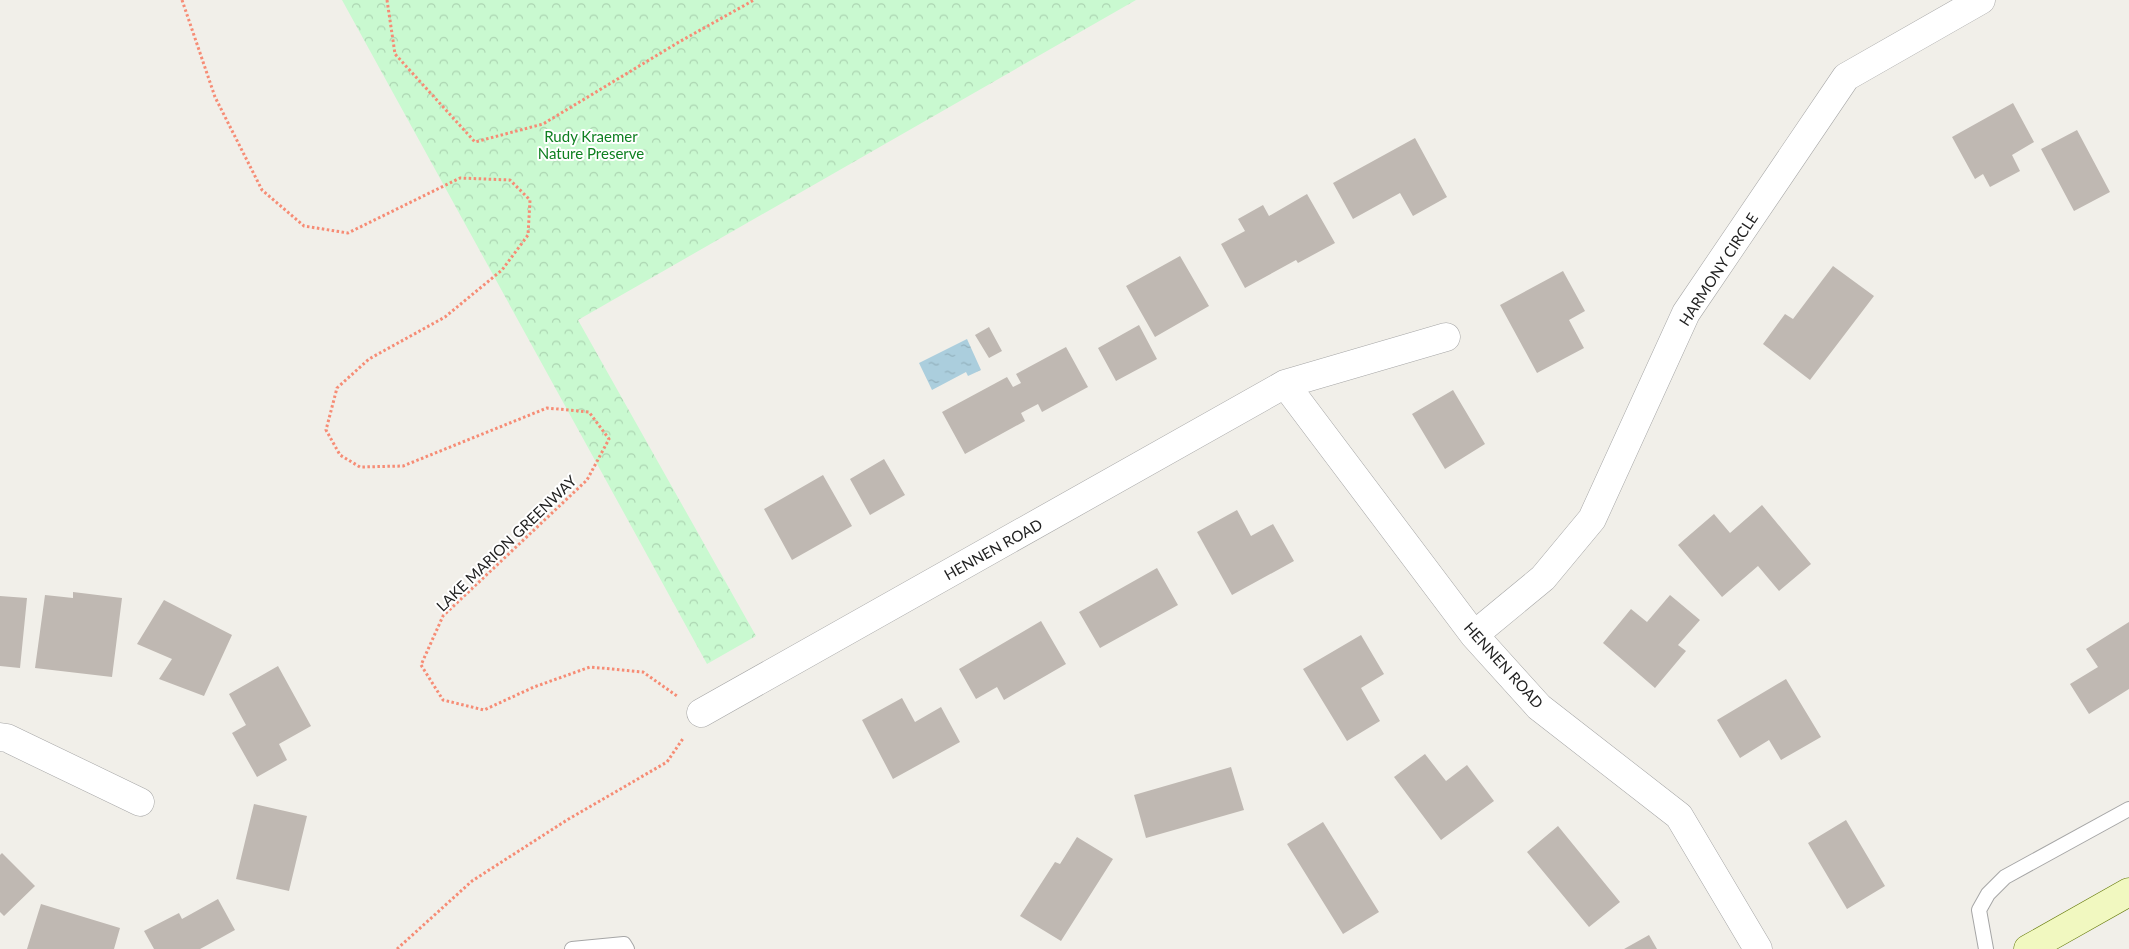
<svg xmlns="http://www.w3.org/2000/svg" width="2129" height="949" font-family="Lato,sans-serif">
  <style>
    .park { fill: url(#park-crowns) }
    .water { fill: url(#water-ripples) }
    .building { fill: #bfb8b2 }
    .lines { fill: none; stroke-linecap: round; stroke-linejoin: round }
    .service-casing { stroke: #a6a6a6; stroke-width: 16 }
    .minor-casing { stroke: #a6a6a6; stroke-width: 29 }
    .secondary-casing { stroke: #647908; stroke-width: 29 }
    .path { stroke: #f68c75; stroke-width: 3; stroke-dasharray: 2.5 2.5; stroke-linecap: butt }
    .service { stroke: #fff; stroke-width: 14 }
    .minor { stroke: #fff; stroke-width: 28 }
    .secondary { stroke: #f1f8c0; stroke-width: 28 }
    .labels { text-anchor: middle; dominant-baseline: central; stroke-width: 4; stroke-linejoin: round; paint-order: stroke }
    .park-label { font-size: 15px; fill: #0f8021; stroke: #fff }
    .street-label { font-size: 15px; fill: #222; stroke: #fff }
  </style>
  <defs>
    <pattern id="park-crowns" width="20" height="18" patternUnits="userSpaceOnUse" patternTransform="scale(1.25)"><rect width="20" height="18" fill="#c9f9d0"/><path d="M2 6a3 3 0 1 1 6 0M12 15a3 3 0 1 1 6 0" fill="none" stroke="#acd5b2"/></pattern>
    <pattern id="water-ripples" width="26" height="14" patternUnits="userSpaceOnUse" patternTransform="scale(1.25)"><rect width="26" height="14" fill="#abcedd"/><path d="M2 4q2-2 4 0t4 0M15 11q2-2 4 0t4 0" fill="none" stroke="#93b1bd"/></pattern>
  </defs>
  <rect width="100%" height="100%" fill="#f1efe9"/>
  <path class="park" d="M342,0h794l-558,320 178,316 -49,28z"/>
  <path class="water" d="M967,339l14,31 -13,6 -2,-4 -34,18 -13,-27z"/>
  <path class="building" d="M2013,103l21,39 -22,13 8,16 -30,16 -7,-13 -8,5 -23,-42z
    M2077,130l33,62 -36,19 -33,-62z
    M1415,138l32,59 -34,19 -13,-23 -47,26 -20,-36z
    M1307,194l28,49 -37,20 -2,-3 -51,28 -24,-44 24,-13 -7,-12 25,-14 6,11z
    M1180,256l29,50 -54,31 -29,-51z
    M1833,266l41,30 -64,84 -47,-36 22,-30 8,5z
    M1563,271l22,40 -16,9 15,28 -47,25 -37,-68z
    M1139,325l18,34 -41,22 -18,-33z
    M989,327l13,24 -13,7 -14,-23z
    M1066,347l22,40 -46,25 -4,-8 -17,9 4,8 -60,33 -23,-42 65,-35 6,10 8,-4 -5,-9z
    M1453,390l32,54 -40,25 -33,-55z
    M884,459l21,36 -35,20 -20,-36z
    M823,475l29,51 -60,34 -28,-51z
    M1762,505l49,59 -32,27 -21,-25 -36,31 -44,-52 36,-31 16,19z
    M1237,510l14,26 22,-12 21,37 -62,34 -35,-63z
    M1157,568l21,37 -78,43 -21,-36z
    M73,592l49,6 -10,79 -77,-9 10,-73 28,3z
    M1670,595l30,25 -22,25 8,6 -31,37 -52,-45 28,-34 16,13z
    M0,596l27,2 -7,70 -20,-2z
    M164,600l68,35 -28,61 -45,-17 13,-20 -35,-15z
    M1041,621l25,43 -62,36 -7,-13 -21,12 -17,-30z
    M2129,622v67l-40,25 -19,-30 28,-17 -12,-18z
    M1361,635l23,39 -23,14 19,33 -33,20 -44,-72z
    M278,666l33,60 -32,18 8,16 -30,17 -25,-44 14,-8 -17,-31z
    M1786,679l35,58 -40,23 -12,-20 -29,18 -23,-38z
    M902,698l13,24 26,-15 19,35 -67,37 -31,-59z
    M1425,754l21,27 21,-16 27,36 -53,39 -47,-63z
    M1231,767l13,43 -98,28 -12,-43z
    M254,804l53,12 -18,75 -53,-12z
    M1846,820l39,66 -38,23 -39,-66z
    M1323,822l56,90 -36,22 -56,-90z
    M1558,826l62,76 -31,25 -62,-75z
    M1077,837l36,22 -52,82 -41,-25 35,-54 5,2z
    M2,853l33,33 -31,30 -4,-4v-57z
    M218,899l17,31 -35,19h-46l-10,-18 35,-18 3,6z
    M41,904l79,24 -6,21h-87z
    M1649,935l8,14h-33z"/>
  <g class="lines">
    <g class="service-casing">
      <path id="service" d="M572,949l52,-5 3,5
        M1986,949l-7,-39 9,-16 17,-17 124,-68"/>
    </g>
    <g class="minor-casing">
      <path id="minor" d="M1285,384l189,251 65,72 140,109 79,133
        M1474,635l69,-57 49,-59 94,-206 160,-236 135,-77
        M701,713l584,-329 161,-47
        M0,737l7,1 133,64"/>
    </g>
    <g class="secondary-casing">
      <path id="secondary" d="M2028,949l101,-57"/>
    </g>
    <path class="path" d="M182,0l33,97 47,93 42,36 44,7 112,-55 50,2 20,20 -2,35 -26,35 -57,47 -76,42 -32,29 -11,42 14,25 20,12 43,-1 144,-58 42,4 20,27 -22,41 -144,136 -22,49 22,35 41,10 50,-23 56,-20 53,5 34,24
      M387,0l8,54 80,88 68,-18 136,-82 75,-42
      M397,949l75,-68 95,-61 100,-58 17,-25"/>
    <use href="#service" class="service"/>
    <use href="#minor" class="minor"/>
    <use href="#secondary" class="secondary"/>
  </g>
  <g class="labels">
    <g class="park-label">
      <text x="591" y="136">Rudy Kraemer<tspan x="591" dy="17">Nature Preserve</tspan></text>
    </g>
    <g class="street-label">
      <text transform="translate(1718 269) rotate(-57)">HARMONY CIRCLE</text>
      <text transform="translate(506 543) rotate(-44)">LAKE MARION GREENWAY</text>
      <text transform="translate(993 549) rotate(-29)">HENNEN ROAD</text>
      <text transform="translate(1504 665) rotate(48)">HENNEN ROAD</text>
    </g>
  </g>
</svg>
